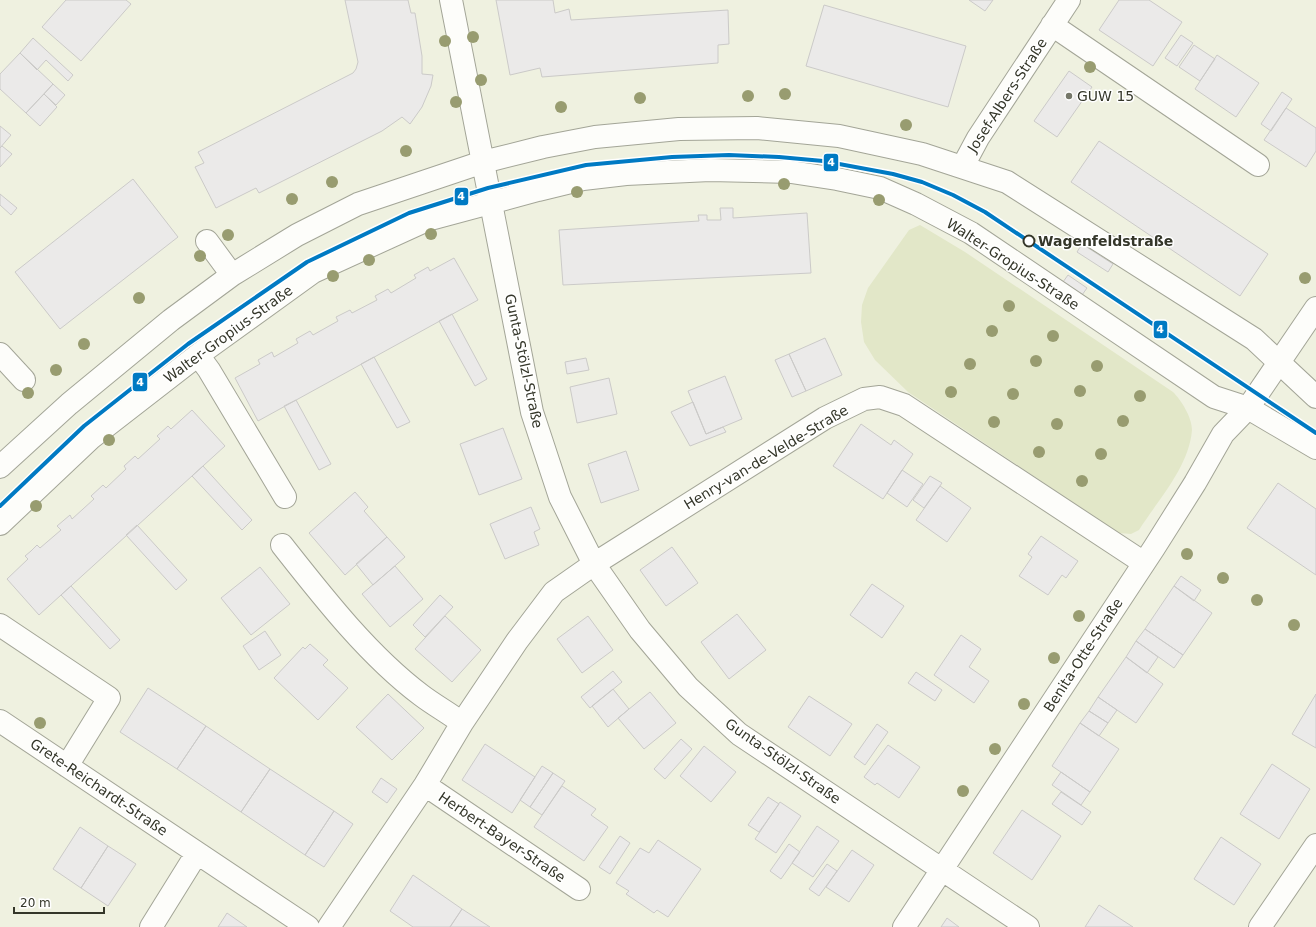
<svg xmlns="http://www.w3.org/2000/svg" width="1316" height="927" font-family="'DejaVu Sans',sans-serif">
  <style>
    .green { fill: #e2e7c8 }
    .building { fill: #ebeae9; stroke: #cbcac8 }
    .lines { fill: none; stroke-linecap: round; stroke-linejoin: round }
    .minor-casing { stroke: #a3a597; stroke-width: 24 }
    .minor { stroke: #fdfdfa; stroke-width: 22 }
    .tram-1-casing { stroke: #fff; stroke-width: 7 }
    .tram-1 { stroke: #007ac3; stroke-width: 4 }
    .tree { fill: #989c70 }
    .poi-dot { fill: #757769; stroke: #fff; stroke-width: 1.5 }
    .stop-dot { fill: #fff; stroke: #343629; stroke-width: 2 }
    .labels { text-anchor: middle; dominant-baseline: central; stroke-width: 3; stroke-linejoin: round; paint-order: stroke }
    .street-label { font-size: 14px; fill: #343629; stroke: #fff }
    .poi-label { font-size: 14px; fill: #343629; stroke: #fff; text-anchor: start }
    .stop-label { font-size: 14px; font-weight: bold; fill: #343629; stroke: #fff; text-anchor: start }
    .line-badge { stroke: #fff; stroke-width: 1.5 }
    .badge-label { font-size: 11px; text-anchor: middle; font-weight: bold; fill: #fff }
  </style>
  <rect width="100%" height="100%" fill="#eff1e0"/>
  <path class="green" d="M920,225l45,27 208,140c8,8 19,25 19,38 -3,37 -34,70 -53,100l-8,4 -12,-1 -211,-141 -33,-32 -11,-18 -3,-20 1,-17 6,-17 41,-58z"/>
  <path class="building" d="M66,0h60l5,4 -50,57 -39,-34z
    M345,0h63l3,13h4l7,43v18l11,1 -2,11 -9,21 -12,17 -8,-7 -20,14 -123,62 -3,-5 -40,20 -21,-41 9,-4 -6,-11 155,-79 3,-4 2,-7z
    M496,0h57l2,13 14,-4 2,11 157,-10 1,34 -11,1v18l-176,14 -2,-9 -30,7z
    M969,0h24l-8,11z
    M1119,0h30l33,22 -29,44 -54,-36z
    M824,5l142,41 -18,61 -142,-41z
    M1181,35l12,8 -16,23 -12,-8z
    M33,38l40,37 -5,6 -22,-21 -9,10 -17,-17z
    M1194,45l21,14 -15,22 -21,-14z
    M20,53l33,31 -27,29 -26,-24v-15z
    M1217,55l42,28 -23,34 -41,-28z
    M1069,71l23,16 -35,50 -23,-16z
    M53,84l12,11 -9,10 -12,-11z
    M1282,92l10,7 -21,32 -10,-7z
    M44,94l13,13 -17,19 -14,-13z
    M1286,108l30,20v23l-10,16 -42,-27z
    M0,126l11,9 -11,13z
    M1099,141l169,113 -28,42 -169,-114z
    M2,146l10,8 -12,13v-19z
    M133,179l45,58 -118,92 -45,-57z
    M0,194l17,14 -6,7 -11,-10z
    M720,208h13v10l74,-5 4,60 -248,12 -4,-55 140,-9 -1,-6h9v5h14z
    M1082,244l31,20 -5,8 -31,-20z
    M454,258l24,42 -220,121 -23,-43 25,-14 -2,-4 14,-8 2,5 24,-14 -2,-4 14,-8 3,4 25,-14 -2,-4 14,-7 2,3 25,-13 -2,-4 13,-7 3,4 25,-15 -2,-3 14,-8 2,4z
    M1068,275l19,13 -5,7 -19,-13z
    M452,314l35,65 -12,7 -36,-65z
    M825,338l17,37 -36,16 -17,-37z
    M789,354l17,37 -14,6 -17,-37z
    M374,357l36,65 -13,6 -36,-64z
    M586,358l3,12 -22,4 -2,-12z
    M725,376l17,43 -36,15 -18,-43z
    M609,378l8,36 -40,9 -7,-36z
    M296,400l35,64 -12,6 -35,-64z
    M693,402l13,32 17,-7 3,5 -36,14 -19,-34z
    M192,410l33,36 -186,169 -32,-36 21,-20 -3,-3 6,-5 6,-6 3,3 21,-18 -4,-4 13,-11 2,4 22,-20 -3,-3 12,-11 3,3 20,-19 -2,-3 11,-10 3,3 22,-20 -3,-3 11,-10 3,3z
    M861,424l30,21 3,-5 19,14 -30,45 -50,-33z
    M503,428l19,51 -43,16 -19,-51z
    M626,451l13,39 -38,13 -13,-39z
    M203,466l49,54 -10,10 -50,-54z
    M902,470l21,14 -16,23 -20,-14z
    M930,476l12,7 -18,25 -11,-8z
    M1278,483l38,26v66l-69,-47z
    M940,486l31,22 -24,34 -31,-22z
    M355,492l13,15 -4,4 23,26 -42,38 -36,-42z
    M531,507l9,22 -6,3 5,13 -34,14 -15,-35z
    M137,525l50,55 -11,10 -50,-55z
    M1041,536l37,25 -12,17 -4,-3 -14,20 -29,-19 13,-19 -4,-3z
    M387,537l18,20 -32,28 -17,-21z
    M672,547l26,36 -32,23 -26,-36z
    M395,566l28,33 -33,28 -28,-33z
    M260,567l30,37 -39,31 -30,-37z
    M1181,576l20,14 -7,11 -20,-15z
    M872,584l32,22 -22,32 -32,-23z
    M71,586l49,54 -10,9 -49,-54z
    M1174,586l38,27 -29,42 -38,-26z
    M440,595l13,12 -28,30 -12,-12z
    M737,614l29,36 -37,29 -28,-37z
    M445,616l36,34 -29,32 -37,-33z
    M588,616l25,34 -31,23 -25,-34z
    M1145,629l38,26 -9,13 -38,-27z
    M265,631l16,24 -22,15 -16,-24z
    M961,635l20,14 -12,18 20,14 -15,22 -40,-28z
    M1136,641l22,16 -11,16 -21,-16z
    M310,644l18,16 -5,5 25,23 -30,32 -44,-42 29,-31 2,2z
    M1126,657l37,27 -27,39 -38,-26z
    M613,671l9,11 -32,26 -9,-11z
    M916,672l26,18 -7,11 -27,-18z
    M148,688l58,38 -29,43 -57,-37z
    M613,689l16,20 -21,18 -16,-21z
    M650,692l26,31 -32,26 -26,-31z
    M388,694l36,34 -32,32 -36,-33z
    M1316,694v54l-24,-14z
    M809,696l43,28 -22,32 -42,-29z
    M1098,697l19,13 -9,13 -19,-12z
    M1089,711l19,12 -9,13 -19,-13z
    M1080,723l39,26 -29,43 -38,-26z
    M877,724l11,8 -23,33 -11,-8z
    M206,726l64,43 -29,43 -64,-43z
    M681,739l11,10 -27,30 -11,-10z
    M485,744l50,33 -23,36 -50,-33z
    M888,745l32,22 -21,31 -22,-15 -2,2 -11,-8z
    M704,746l32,26 -25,30 -31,-26z
    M1272,764l38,25 -31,50 -39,-25z
    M542,766l11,7 -23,34 -10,-7z
    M270,769l64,42 -29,44 -64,-43z
    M1061,772l29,20 -9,13 -29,-20z
    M553,773l12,8 -23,34 -12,-8z
    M381,778l16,11 -10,14 -15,-11z
    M562,786l34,23 -5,6 17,12 -24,34 -50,-34z
    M1061,792l30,20 -9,13 -30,-21z
    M768,797l11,7 -20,28 -11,-7z
    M780,802l21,14 -25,37 -21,-14z
    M1022,810l39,26 -29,44 -39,-27z
    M334,811l19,13 -29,43 -19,-12z
    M817,826l22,15 -26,36 -21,-14z
    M80,827l28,19 -27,42 -28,-19z
    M620,836l10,7 -20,31 -11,-7z
    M1221,837l40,27 -27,41 -40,-26z
    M658,840l43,29 -33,48 -11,-7 -3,3 -28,-19 3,-3 -13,-8 24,-35 9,5z
    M789,844l11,8 -19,27 -11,-8z
    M108,846l28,18 -28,42 -27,-18z
    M852,850l22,15 -25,37 -23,-15z
    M827,864l10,7 -18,25 -10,-7z
    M413,875l49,34 -12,18h-37l-23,-16z
    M1099,905l34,22h-48z
    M462,909l28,18h-40z
    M227,913l20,14h-29z
    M947,918l12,9h-18z"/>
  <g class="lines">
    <g class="minor-casing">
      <path id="minor" d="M451,0l81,412 28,85 34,67 46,66 48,57 51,47 289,193
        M1052,25l206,140
        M963,166l15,-28 91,-138
        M207,241l25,34
        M0,354l24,26
        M198,355l11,15 76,127
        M0,467l69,-63 102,-84 61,-45 65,-40 61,-31 125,-42 60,-15 52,-10 84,-8 78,-1 82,8 83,18 85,28 247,157 62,58
        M0,524l91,-86 107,-83 115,-83 114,-52 111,-30 45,-11 43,-5 84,-4 81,2 46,7 43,9 36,16 55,29 243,164 34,11 68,40
        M282,545c41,52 86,110 139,150 13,10 28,18 41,28
        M0,625l109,73 -42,68
        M0,721l308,206
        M425,785l154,104
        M151,927l46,-74
        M329,927l96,-142 37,-62 55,-82 37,-49 40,-28 231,-146 39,-19 16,-2 24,8 240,158
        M904,927l250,-379 41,-65 28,-49 25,-26 68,-100
        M1260,927l56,-82"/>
    </g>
    <use href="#minor" class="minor"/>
    <g class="tram-1-casing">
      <path id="tram-1" d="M0,506l84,-80 104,-82 119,-82 102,-49 79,-25 98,-23 86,-8 57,-2 50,2 44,4 70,13 29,8 31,13 32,17 331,221"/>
    </g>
    <use href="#tram-1" class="tram-1"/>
  </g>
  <g class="tree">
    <circle cx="473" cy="37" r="6"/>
    <circle cx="445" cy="41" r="6"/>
    <circle cx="1090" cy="67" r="6"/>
    <circle cx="481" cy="80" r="6"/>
    <circle cx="785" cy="94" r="6"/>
    <circle cx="748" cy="96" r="6"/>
    <circle cx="640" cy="98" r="6"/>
    <circle cx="456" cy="102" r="6"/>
    <circle cx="561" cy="107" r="6"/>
    <circle cx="906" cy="125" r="6"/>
    <circle cx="406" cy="151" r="6"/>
    <circle cx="332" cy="182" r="6"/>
    <circle cx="784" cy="184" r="6"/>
    <circle cx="577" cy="192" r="6"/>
    <circle cx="292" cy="199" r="6"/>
    <circle cx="879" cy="200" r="6"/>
    <circle cx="431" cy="234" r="6"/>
    <circle cx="228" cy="235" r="6"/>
    <circle cx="200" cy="256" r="6"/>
    <circle cx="369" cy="260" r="6"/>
    <circle cx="333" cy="276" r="6"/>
    <circle cx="1305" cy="278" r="6"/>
    <circle cx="139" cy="298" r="6"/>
    <circle cx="1009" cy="306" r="6"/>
    <circle cx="992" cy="331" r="6"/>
    <circle cx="1053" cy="336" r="6"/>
    <circle cx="84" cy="344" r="6"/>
    <circle cx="1036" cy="361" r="6"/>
    <circle cx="970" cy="364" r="6"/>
    <circle cx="1097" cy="366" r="6"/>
    <circle cx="56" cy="370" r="6"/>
    <circle cx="1080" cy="391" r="6"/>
    <circle cx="951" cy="392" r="6"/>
    <circle cx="28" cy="393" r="6"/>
    <circle cx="1013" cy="394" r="6"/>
    <circle cx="1140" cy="396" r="6"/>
    <circle cx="1123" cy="421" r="6"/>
    <circle cx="994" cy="422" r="6"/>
    <circle cx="1057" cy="424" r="6"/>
    <circle cx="109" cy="440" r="6"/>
    <circle cx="1039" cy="452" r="6"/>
    <circle cx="1101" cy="454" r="6"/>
    <circle cx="1082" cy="481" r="6"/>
    <circle cx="36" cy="506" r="6"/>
    <circle cx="1187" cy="554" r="6"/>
    <circle cx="1223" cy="578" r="6"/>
    <circle cx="1257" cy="600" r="6"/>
    <circle cx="1079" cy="616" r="6"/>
    <circle cx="1294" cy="625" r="6"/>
    <circle cx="1054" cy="658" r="6"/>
    <circle cx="1024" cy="704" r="6"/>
    <circle cx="40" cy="723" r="6"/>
    <circle cx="995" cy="749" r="6"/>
    <circle cx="963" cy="791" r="6"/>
  </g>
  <circle class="poi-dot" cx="1069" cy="96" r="4"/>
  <circle class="stop-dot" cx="1029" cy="241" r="5.5"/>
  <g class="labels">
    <g class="street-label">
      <text transform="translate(1007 95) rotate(-57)">Josef-Albers-Straße</text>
      <text transform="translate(1013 264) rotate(33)">Walter-Gropius-Straße</text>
      <text transform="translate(228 334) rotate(-36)">Walter-Gropius-Straße</text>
      <text transform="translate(524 361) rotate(78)">Gunta-Stölzl-Straße</text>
      <text transform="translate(766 457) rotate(-31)">Henry-van-de-Velde-Straße</text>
      <text transform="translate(1083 655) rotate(-57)">Benita-Otte-Straße</text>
      <text transform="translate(783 761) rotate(35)">Gunta-Stölzl-Straße</text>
      <text transform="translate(99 787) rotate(34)">Grete-Reichardt-Straße</text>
      <text transform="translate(502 837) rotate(34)">Herbert-Bayer-Straße</text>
    </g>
    <g class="poi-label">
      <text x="1077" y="96">GUW 15</text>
    </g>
    <g class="stop-label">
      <text x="1038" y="241">Wagenfeldstraße</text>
    </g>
  </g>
  <g class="line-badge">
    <rect x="823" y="153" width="16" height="19" rx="4" fill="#007ac3"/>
    <rect x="454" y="187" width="15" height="19" rx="4" fill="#007ac3"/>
    <rect x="1153" y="320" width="15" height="19" rx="4" fill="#007ac3"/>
    <rect x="132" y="372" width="16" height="20" rx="4" fill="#007ac3"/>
  </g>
  <g class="badge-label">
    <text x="831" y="166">4</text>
    <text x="461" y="200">4</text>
    <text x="1160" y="333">4</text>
    <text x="140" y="386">4</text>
  </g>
  <path d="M14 907v6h90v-6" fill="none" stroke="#343629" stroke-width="2"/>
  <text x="20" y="907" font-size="12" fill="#343629" stroke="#ffffff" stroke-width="3" paint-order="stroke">20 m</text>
</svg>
